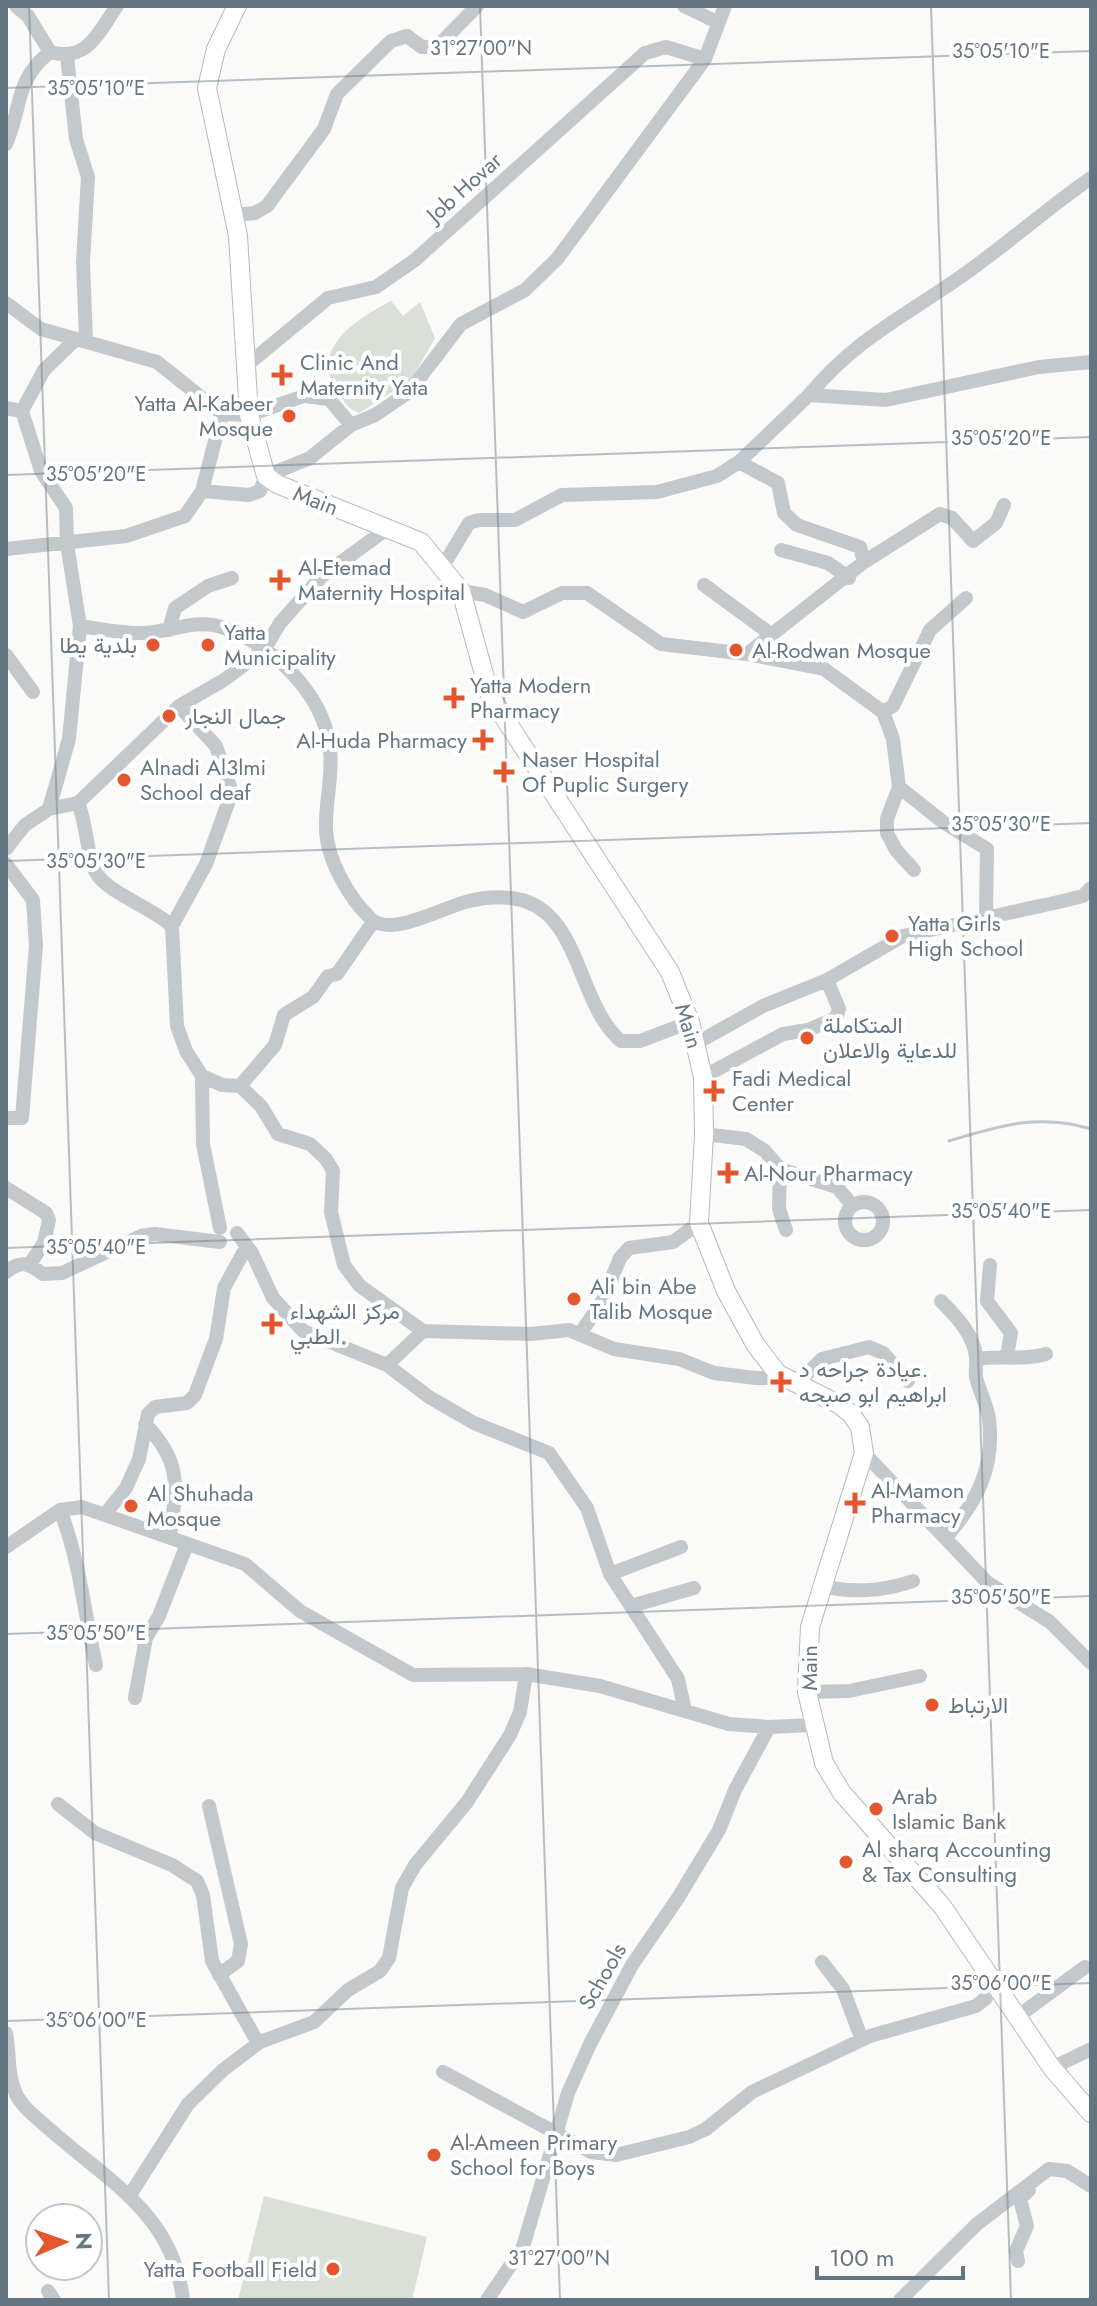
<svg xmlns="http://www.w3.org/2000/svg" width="1097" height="2306" font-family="Jost,Vazirmatn,sans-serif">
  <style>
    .green { fill: #dadfd7 }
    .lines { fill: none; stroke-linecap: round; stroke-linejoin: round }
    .stream { stroke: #bbc7cb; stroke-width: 3 }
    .major-casing { stroke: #b5babe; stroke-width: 20 }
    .minor { stroke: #c3c8cc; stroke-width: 14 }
    .major { stroke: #fff; stroke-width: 18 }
    .ticks { fill: none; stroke: #657683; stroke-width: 2; stroke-opacity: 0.45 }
    .poi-dot { fill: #e4572e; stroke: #fff; stroke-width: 3 }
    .labels { text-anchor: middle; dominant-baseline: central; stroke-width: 8; stroke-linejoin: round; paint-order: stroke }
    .street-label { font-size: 22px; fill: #657683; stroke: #fff }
    .poi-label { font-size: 22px; fill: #657683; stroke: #fff; text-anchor: start }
    .ticks-label { font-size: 20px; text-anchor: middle; fill: #657683; stroke: #fff; stroke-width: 8; stroke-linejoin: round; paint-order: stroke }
  </style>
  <rect width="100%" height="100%" fill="#fafaf8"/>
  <path class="green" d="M391,301l12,15 17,-14 15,36 -24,42 -52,33c-11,-4 -15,-11 -21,-21 -31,-42 19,-74 53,-91z
    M264,2196l163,41 -15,63h-174z"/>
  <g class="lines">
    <path class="stream" d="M949,1141c50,-15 90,-28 142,-12"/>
    <g class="major-casing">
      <path id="major" d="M237,6l-21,43 -9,39 31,148 11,179 17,61 11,8 144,58 40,49 29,105 180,276 20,50 13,55 1,57 -5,89 27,68 29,53 23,30 62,31 11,9 9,13 4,26 -54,174 -3,65 17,71 18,30 100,113 110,162 39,45"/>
    </g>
    <path class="minor" d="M16,6l12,10 22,36c38,10 48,-19 67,-46
      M684,6l33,16
      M67,56l9,83 12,38 -5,85 3,78
      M6,144c17,-39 8,-63 44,-92
      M233,215l22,-2 12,-7 57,-77 13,-35 54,-53 16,-5 15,11h15l40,-41
      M6,303l35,26 116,33 65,52 27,1 55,-19 25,3 22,26 24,-10 34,-23 52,-68 64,-34 32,-31 148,-200 20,-53
      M247,365l81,-67 48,-11 39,-27 230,-207 21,-6 39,12
      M809,395c46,-55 92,-77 150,-117 45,-31 87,-69 132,-100
      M6,408l16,3 22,-41 32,-31
      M22,411l19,60 25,37 1,36 13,82
      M739,462l39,21 6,30 13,12 63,22 4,15 -117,92
      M202,491l47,4 11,-4 6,-15 44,-18 41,-33
      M6,549l120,-13 59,-20 17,-25 20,-77
      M781,550l47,13 21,15
      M864,562l76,-48 12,4 21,23 23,-18 8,-18
      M443,566l26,-43 10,-3h36l47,-25 95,-3 60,-16 22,-14 70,-67 77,5 153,-33 52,-5
      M704,585l68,50
      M461,591l24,4 38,17 39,-19h25l74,51 86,10 77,15 59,43 10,27 6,48 -12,32v14l9,17 18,20
      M169,630l6,-22 33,-22 24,-8
      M6,655l27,37
      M179,706l37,40 16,46 -26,72 -34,62 5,100 9,25 16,25 1,68 17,84
      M883,712l10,-6 37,-76 36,-32
      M899,787l44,35 44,27 -1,67
      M78,803c9,21 8,48 17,68 11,22 57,36 77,55
      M49,809l20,-70 11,-113c20,3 40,7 60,7 24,1 55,-14 78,-7 52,15 107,68 112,124 3,26 -5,53 -4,79 1,31 23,69 45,90 20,19 75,-13 98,-18 15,-4 32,-5 48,-2 64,12 60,106 104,142h19l50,-19
      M6,849l19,-24 24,-16 29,-6 101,-97 45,-26 40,-30 16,-27 42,-47 66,-48
      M6,864l27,36 3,46 -14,172h-16
      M695,1044l68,-38 64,-26 76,-44 160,-35 20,-5 8,-8
      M202,1076l20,9 18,1 35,-41 9,-30 29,-18 15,-21 9,-2 36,-52
      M703,1077l80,-43 25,-4 28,-12 3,-9 -12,-29
      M240,1086l21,20 17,28 32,10 16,15 7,12 -2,41 13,53 16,21 63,45 108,3 38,-4 45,19 65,10 35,14 42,5h15l7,-4
      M704,1134l42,5 19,12 15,18 57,18 15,18
      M780,1169l-1,40 7,21
      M6,1188l40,25 3,7 -5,23 -14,21
      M845 1221a19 19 0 1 1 38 0a19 19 0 1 1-38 0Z
      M237,1233l15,20 21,45 30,33 84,34 42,32 45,26 75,30 38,55 23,66 68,105 7,32
      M990,1265l-3,36 24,32 -4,23
      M6,1272c15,-12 22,-9 37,2l19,-1 79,-37 14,-2 65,8
      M941,1301c15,15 34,35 35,57 1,6 -1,13 0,19 3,14 11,27 13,42 6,48 -12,83 -43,118
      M580,1334l23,-34 17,-42 9,-10 44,-6 26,-19
      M976,1359c24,-4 48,2 70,-5
      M387,1365l36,-34
      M799,1382l23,-23 47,-12 14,6 25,28
      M145,1424c37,38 32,61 25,111
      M864,1453l124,130 62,39 41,41
      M60,1510c20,51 24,102 36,155
      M106,1513l20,-25 13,-29 9,-45 7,-7 32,-4 8,-8 21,-56 8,-51 19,-35
      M6,1547l54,-37 22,-3 163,57 55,47 113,64 113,-1 74,12 129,38 40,3
      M610,1574l71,-27
      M820,1585c29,9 65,6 93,-4
      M631,1606l63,-18
      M807,1692l42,-1 71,-15
      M135,1698l11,-60 13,-22 28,-72
      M58,1804l37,29 77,32 25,16 6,14 9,66 46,82
      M209,1806l32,138 -3,17 -19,14
      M822,1962l21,27 19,51
      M1017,2017l68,-50
      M6,2033c4,20 1,42 10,61 8,16 26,28 39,40 58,50 119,83 128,166
      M1052,2068l39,-19
      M443,2072l148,80 25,3 73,-18 17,-8 46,-37 118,-56 106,-30 10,-8 6,-17
      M130,2195l58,-91 35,-34 37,-28 54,-20 34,-32 32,-19 9,-13 13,-70 13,-23 52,-63 43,-67 10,-23 6,-38
      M1018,2261l-2,-10 11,-25 -7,-27 9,-9
      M48,2291l6,9
      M487,2300l36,-53 45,-154 22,-49 42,-79 46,-67 41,-68 16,-40 34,-63 44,-2
      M900,2300l77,-76 72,-55 18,2 24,15"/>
    <use href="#major" class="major"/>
  </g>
  <path class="ticks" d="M29,6l80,2294M480,6l80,2294M931,6l80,2294M6,88l1085,-37M6,475l1085,-38M6,861l1085,-38M6,1248l1085,-38M6,1634l1085,-38M6,2021l1085,-38"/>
  <g class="poi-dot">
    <path d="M278 363h8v8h8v8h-8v8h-8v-8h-8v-8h8z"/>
    <circle cx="289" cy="416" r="8"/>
    <path d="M276 568h8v8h8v8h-8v8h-8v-8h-8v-8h8z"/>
    <circle cx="153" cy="645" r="8"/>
    <circle cx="208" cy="645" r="8"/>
    <circle cx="736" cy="650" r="8"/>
    <path d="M450 686h8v8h8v8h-8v8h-8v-8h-8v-8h8z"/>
    <circle cx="169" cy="716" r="8"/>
    <path d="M479 728h8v8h8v8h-8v8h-8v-8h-8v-8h8z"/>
    <path d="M500 760h8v8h8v8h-8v8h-8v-8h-8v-8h8z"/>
    <circle cx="124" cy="780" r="8"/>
    <circle cx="892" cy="936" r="8"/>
    <circle cx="807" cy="1038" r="8"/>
    <path d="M710 1079h8v8h8v8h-8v8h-8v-8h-8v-8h8z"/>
    <path d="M724 1161h8v8h8v8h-8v8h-8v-8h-8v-8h8z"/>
    <circle cx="574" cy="1299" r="8"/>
    <path d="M268 1312h8v8h8v8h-8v8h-8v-8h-8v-8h8z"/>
    <path d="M777 1370h8v8h8v8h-8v8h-8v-8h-8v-8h8z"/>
    <path d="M851 1491h8v8h8v8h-8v8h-8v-8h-8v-8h8z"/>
    <circle cx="131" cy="1506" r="8"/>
    <circle cx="932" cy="1705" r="8"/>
    <circle cx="876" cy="1809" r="8"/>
    <circle cx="846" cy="1862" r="8"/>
    <circle cx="434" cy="2155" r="8"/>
    <circle cx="333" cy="2269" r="8"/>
  </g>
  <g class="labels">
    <g class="street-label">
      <text transform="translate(464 187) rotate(-42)">Job Hovar</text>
      <text transform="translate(316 500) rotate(21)">Main</text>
      <text transform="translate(689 1026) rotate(73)">Main</text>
      <text transform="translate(809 1668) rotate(-90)">Main</text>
      <text transform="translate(602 1976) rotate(-60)">Schools</text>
    </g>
    <g class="poi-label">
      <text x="300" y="362">Clinic And<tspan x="300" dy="25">Maternity Yata</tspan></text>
      <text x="273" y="403" text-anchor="end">Yatta Al-Kabeer<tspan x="273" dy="25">Mosque</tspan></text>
      <text x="298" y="567">Al-Etemad<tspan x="298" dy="25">Maternity Hospital</tspan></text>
      <text x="224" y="632">Yatta<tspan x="224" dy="25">Municipality</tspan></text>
      <text x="137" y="645" text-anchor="end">بلدية يطا</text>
      <text x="752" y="650">Al-Rodwan Mosque</text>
      <text x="470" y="685">Yatta Modern<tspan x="470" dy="25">Pharmacy</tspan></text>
      <text x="185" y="716">جمال النجار</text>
      <text x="467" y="740" text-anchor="end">Al-Huda Pharmacy</text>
      <text x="522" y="759">Naser Hospital<tspan x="522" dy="25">Of Puplic Surgery</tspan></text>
      <text x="140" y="767">Alnadi Al3lmi<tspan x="140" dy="25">School deaf</tspan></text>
      <text x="908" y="923">Yatta Girls<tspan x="908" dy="25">High School</tspan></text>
      <text x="823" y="1025">المتكاملة<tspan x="823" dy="25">للدعاية والاعلان</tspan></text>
      <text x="732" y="1078">Fadi Medical<tspan x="732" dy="25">Center</tspan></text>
      <text x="744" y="1173">Al-Nour Pharmacy</text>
      <text x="590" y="1286">Ali bin Abe<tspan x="590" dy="25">Talib Mosque</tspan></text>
      <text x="290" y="1311">مركز الشهداء<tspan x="290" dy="25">الطبي.</tspan></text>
      <text x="799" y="1369">عيادة جراحه د.<tspan x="799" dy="25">ابراهيم ابو صبحه</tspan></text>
      <text x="871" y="1490">Al-Mamon<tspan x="871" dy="25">Pharmacy</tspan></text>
      <text x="147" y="1493">Al Shuhada<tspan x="147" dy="25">Mosque</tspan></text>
      <text x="948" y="1705">الارتباط</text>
      <text x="892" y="1796">Arab<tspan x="892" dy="25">Islamic Bank</tspan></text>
      <text x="862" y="1849">Al sharq Accounting<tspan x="862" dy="25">&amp; Tax Consulting</tspan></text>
      <text x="450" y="2142">Al-Ameen Primary<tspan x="450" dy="25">School for Boys</tspan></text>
      <text x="317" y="2269" text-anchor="end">Yatta Football Field</text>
    </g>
  </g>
  <g class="ticks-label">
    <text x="481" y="55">31°27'00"N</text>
    <text x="1001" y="58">35°05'10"E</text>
    <text x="96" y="95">35°05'10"E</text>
    <text x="1001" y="445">35°05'20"E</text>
    <text x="96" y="481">35°05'20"E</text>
    <text x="1001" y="831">35°05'30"E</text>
    <text x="96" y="868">35°05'30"E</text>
    <text x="1001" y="1218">35°05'40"E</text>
    <text x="96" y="1254">35°05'40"E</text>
    <text x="1001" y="1604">35°05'50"E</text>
    <text x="96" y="1640">35°05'50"E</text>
    <text x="1001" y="1990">35°06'00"E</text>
    <text x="96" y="2027">35°06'00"E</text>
    <text x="559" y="2265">31°27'00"N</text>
  </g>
  <rect width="1097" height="2306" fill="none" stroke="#657683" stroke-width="16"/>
  <g transform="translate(64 2242) rotate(88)"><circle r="38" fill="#ffffff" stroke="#c1c8cd" stroke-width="2"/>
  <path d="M0-6L14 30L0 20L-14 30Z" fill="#e4572e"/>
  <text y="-12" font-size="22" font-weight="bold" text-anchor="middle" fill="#657683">N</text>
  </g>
  <path d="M817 2266v12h146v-12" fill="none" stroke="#657683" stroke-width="4"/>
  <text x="829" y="2266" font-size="24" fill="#657683" stroke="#ffffff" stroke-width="6" paint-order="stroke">100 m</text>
</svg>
